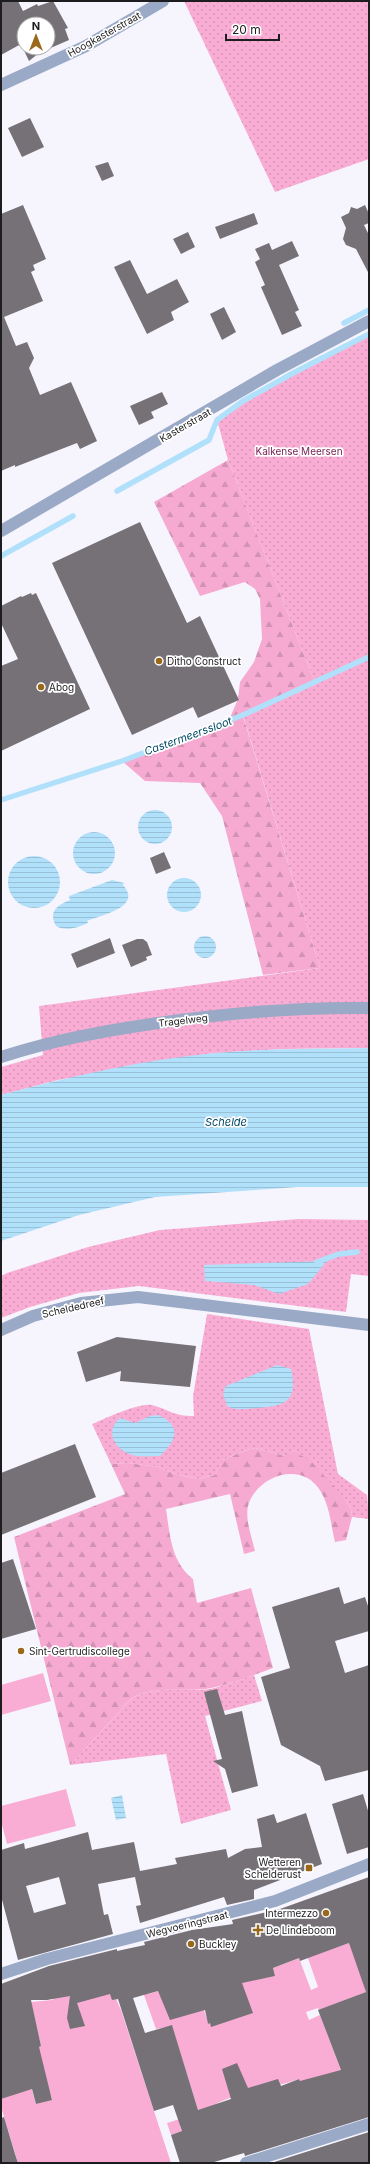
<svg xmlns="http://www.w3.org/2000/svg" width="370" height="2164" font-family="Inter,sans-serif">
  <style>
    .grass { fill: url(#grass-dots) }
    .forest { fill: url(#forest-firs) }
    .garden { fill: #faadd4 }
    .water { fill: url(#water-rules) }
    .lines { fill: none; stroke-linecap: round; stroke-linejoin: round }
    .stream { stroke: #b1e0fb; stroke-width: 5.5 }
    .building { fill: #767077; fill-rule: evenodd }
    .minor { stroke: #99a9c6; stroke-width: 12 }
    .poi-dot { fill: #99681b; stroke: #fff; stroke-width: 1.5 }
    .labels { text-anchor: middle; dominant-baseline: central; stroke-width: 3.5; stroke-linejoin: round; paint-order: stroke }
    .street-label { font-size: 10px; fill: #1d1d20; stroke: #fff }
    .park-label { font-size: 10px; fill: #7a2457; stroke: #fff }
    .poi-label { font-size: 10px; fill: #1d1d20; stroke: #fff; text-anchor: start }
    .water-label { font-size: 11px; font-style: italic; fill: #024a67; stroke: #fff }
  </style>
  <defs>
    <pattern id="grass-dots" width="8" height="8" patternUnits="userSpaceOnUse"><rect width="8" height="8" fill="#faadd4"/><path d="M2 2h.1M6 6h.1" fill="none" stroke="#d694b6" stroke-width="1.8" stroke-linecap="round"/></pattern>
    <pattern id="forest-firs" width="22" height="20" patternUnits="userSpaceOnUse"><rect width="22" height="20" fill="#f6aad1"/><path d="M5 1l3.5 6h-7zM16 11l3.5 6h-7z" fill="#d292b3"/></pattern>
    <pattern id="water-rules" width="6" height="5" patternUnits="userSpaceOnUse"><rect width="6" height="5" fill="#b1e0fb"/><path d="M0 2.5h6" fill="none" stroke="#98c0d7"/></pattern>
  </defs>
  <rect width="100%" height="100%" fill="#f6f5fe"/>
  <path class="grass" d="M184,1h183l2,4v154l-94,33z
    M369,334v714l-85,1 -70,4 -156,27 -57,15v-28l42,-12 -4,-49 281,-38 -77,-253 72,-32 -87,-223 -11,-40c48,-34 100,-61 152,-86z
    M299,1219l70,1v56l-18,-2 -5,38 -207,-26 -60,7 -49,14 -29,11v-42l6,-3 81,-26 72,-17z
    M207,1314l102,15 29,145 29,21 2,24 -17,-2 -1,-8 -6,-10 -60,-43 -30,-8 -11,3 -21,9 -8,15 -17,4 -23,-5 -17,-7 -30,-4 -17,1 -19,-40c12,-5 47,-22 60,-19 18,5 21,11 42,11l-1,-20z
    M254,1675l8,26 -57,15 26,94 -50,14 -15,-70 -96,11 50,-54c18,-30 61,-18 90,-22 15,-3 30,-10 44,-14z"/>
  <path class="forest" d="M228,460l87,223 -72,33 77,252 -57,7 -41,-159 -22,-33 -55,-2 -23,-20 107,-41 9,-21 2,-17 14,-20 8,-23 -2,-40 -5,-10 -10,-7 -45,14 -46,-94z
    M255,1448l30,8 9,-4 16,8 35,39 6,10 1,8 -6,23 -11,2c-4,-16 -5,-35 -14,-50 -17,-32 -64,-18 -73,14 -3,14 4,32 7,45l-11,3 -14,-60 -64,15c4,26 5,53 27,70l4,24 54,-15 22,80c-20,7 -41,16 -62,20 -29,6 -73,-8 -91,23l-50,54 -56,-228 111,-43 -14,-30 17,-1 30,4 17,7 23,5 17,-4 8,-15 21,-9z"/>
  <path class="garden" d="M43,1673l8,28 -50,14v-30z
    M66,1789l10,37 -69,18 -6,-23v-15z
    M347,1912l19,80 -47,18 -1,-2 -12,4 3,8 11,-5 22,58 -32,36 -11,-30c-27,10 -59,12 -85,26 -13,6 -20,17 -34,21l2,5 -11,4 -4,-12 32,-10 -27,-87 -16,3 -17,-48 9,13 10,-3 46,19 4,13 4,-27 45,-22 7,4 11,-2 -2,-8 26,-10 12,32 7,-3 -16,-46 13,14 34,-12z
    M110,1994l6,5 5,11 50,153h-153l-17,-56v-8l30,-12 5,17 16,-5 -5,-16 -17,-34 11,-3 -10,-44 21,-2 9,-5z"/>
  <path class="water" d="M138 827a17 17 0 1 1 34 0a17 17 0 1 1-34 0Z
    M73 853a21 21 0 1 1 42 0a21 21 0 1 1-42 0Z
    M8 882a26 26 0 1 1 52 0a26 26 0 1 1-52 0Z
    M167 895a17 17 0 1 1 34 0a17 17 0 1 1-34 0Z
    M112,880l12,3 -1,2c20,22 -21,30 -36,36l1,2c-9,4 -22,9 -32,3 -8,-14 1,-21 14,-26l-1,-4z
    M194 947a11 11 0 1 1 22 0a11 11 0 1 1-22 0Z
    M369,1048v139h-71l-143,10 -76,18 -78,26v-146c70,-19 142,-35 214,-42 51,-5 103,-4 154,-5z
    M327,1261l-19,23 -29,10 -25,-9 -49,-4 -1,-16z
    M277,1365l14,4c7,32 -5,37 -34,39 -11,1 -21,3 -30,-2l-4,-13 3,-7z
    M158,1415c25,11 18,26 2,41 -7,0 -15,1 -23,0 -19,-2 -35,-23 -17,-38l15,5 15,-7z
    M122,1795l4,23 -10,2 -5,-22z"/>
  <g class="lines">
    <path class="stream" d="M344,323l25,-13
      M117,491l92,-51 8,-20 26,-19 52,-29 74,-38
      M1,556l72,-40
      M1,800l121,-39 121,-46 126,-58
      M317,1262l22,-8 18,-2"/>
  </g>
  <path class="building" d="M1,1h17l5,10 14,-7 1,2 15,-5 15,27 -3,1 4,11 -30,13 -10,8 -8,-17 -20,11zM24,24h24v24h-24z
    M30,118l14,29 -22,10 -14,-29z
    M108,162l6,14 -12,5 -7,-15z
    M23,205l23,54 -13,6 2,5 -4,2 12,29 -39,16 12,29 11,-4 7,16 -5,10 11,27 31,-13 26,59 -17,8 -3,-6 -62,24v-2l-14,6v-257z
    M365,205l4,9v9l-5,2 5,10v39l-13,-25 -10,-4 -3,-6 3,-11 -5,-11 8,-4 2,-6 6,2z
    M254,213l4,11 -38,15 -5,-12z
    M188,232l7,15 -14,7 -8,-15z
    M292,241l7,15 -20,9 20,45 -4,2 7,14 -20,9 -21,-48 4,-2 -10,-23 5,-3 -5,-10 14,-6 3,7z
    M130,260l17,34 30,-15 12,23 -18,10 3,8 -27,14 -33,-67z
    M224,307l12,25 -14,8 -12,-26z
    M162,392l6,12 -17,8 3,6 -15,7 -9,-19z
    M140,522l47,101 13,-7 39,84 -41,18 -5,-11 -61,28 -80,-172z
    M31,593l1,2 4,-2 54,116 -89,42v-85l17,-7 -17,-36v-17l20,-10 1,1z
    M164,852l7,16 -15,6 -6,-16z
    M110,938l5,15 -38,15 -6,-14z
    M137,939h6l4,3 5,13 -6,2 1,3 -16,7 -9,-22z
    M117,1337l79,9 -6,41 -70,-6 1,-10 -35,11 -9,-30z
    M75,1444l21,53 -95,38v-62z
    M13,1559l23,70 -35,10v-76z
    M339,1587l5,17 21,-7 4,12v22l-34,10 10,32 24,-8v105l-44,11 -5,-15 -39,-21 -20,-68 29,-9 -18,-61z
    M217,1689l8,26 17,-4 16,75 -26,7 -7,-24 -12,-8 9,-2 -18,-67z
    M363,1794l6,20v33l-22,7 -15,-50z
    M306,1813l16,51 -68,26v9l-27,6 -3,-8 -84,26 -4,-17 5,-1 -6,-28 -37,7 6,31 4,-1 5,20 -95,26 -17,-64v-46l23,-7 1,6 63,-17 4,18 42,-8 6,29 37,-7 -2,-6 51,-9 2,9 17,-9 17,-2 -5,-28 17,-5 3,9zM59,1877l7,27 -32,9 -8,-27z
    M369,1877v240l-124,39 -1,-3 -33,10h-31l-9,-28 11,-4 -9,-26 -19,6 -36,-112 -6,1 -2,-6 -33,9 8,23 -15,3 -3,-11 3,-22 -23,4h-16l10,46 -2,1 13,53 -16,4 -4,-15 -31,10v-115l48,-18 68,-17v2l28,-6 -1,-3 48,-12 41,-6 -1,-4 48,-11zM349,1943l17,49 -48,18 23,60 -41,11 -1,-2 -18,7 -3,-7 -30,9 -11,-25 -15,6 9,30 -33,11 -26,-85 -27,8 -12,-35 25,-7 12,29 35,-10 3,14 2,-1 1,4 42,-14 -11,-30 33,-7 -2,-8 26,-10 1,3z
    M4,2117l11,37 3,9h-17v-45z
    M369,2132v31h-98z"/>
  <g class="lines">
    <path class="minor" d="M1,85l85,-39 77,-45
      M1,531l276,-161 92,-49
      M1,1057c53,-17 102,-26 157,-34 70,-10 140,-16 211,-15
      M1,1330l32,-14 48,-13 57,-6 231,28
      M1,1974l46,-15 228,-58 94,-37
      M246,2163l123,-39"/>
  </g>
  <g class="poi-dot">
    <circle cx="159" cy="661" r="4"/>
    <circle cx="41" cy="687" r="4"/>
    <circle cx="21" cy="1651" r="4"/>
    <rect x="305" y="1864" width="8" height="8" rx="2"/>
    <circle cx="326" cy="1913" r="4"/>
    <path d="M256 1924h4v4h4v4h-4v4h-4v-4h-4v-4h4z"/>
    <circle cx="191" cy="1944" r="4"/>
  </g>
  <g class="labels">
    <g class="street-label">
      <text transform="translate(104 34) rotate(-29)">Hoogkasterstraat</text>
      <text transform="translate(185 425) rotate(-30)">Kasterstraat</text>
      <text transform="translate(183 1020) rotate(-7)">Tragelweg</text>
      <text transform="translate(73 1307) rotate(-13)">Scheldedreef</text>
      <text transform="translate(187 1924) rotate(-14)">Wegvoeringstraat</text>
    </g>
    <g class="park-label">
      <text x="299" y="451">Kalkense Meersen</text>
    </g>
    <g class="poi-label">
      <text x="167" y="661">Ditho Construct</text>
      <text x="49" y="687">Abog</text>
      <text x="29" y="1651">Sint-Gertrudiscollege</text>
      <text x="301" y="1862" text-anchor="end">Wetteren<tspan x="301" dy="12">Schelderust</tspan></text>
      <text x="318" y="1913" text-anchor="end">Intermezzo</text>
      <text x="266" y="1930">De Lindeboom</text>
      <text x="199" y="1944">Buckley</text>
    </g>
    <g class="water-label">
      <text transform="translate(188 736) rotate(-20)">Castermeerssloot</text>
      <text x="226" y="1122">Schelde</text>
    </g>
  </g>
  <rect width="370" height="2164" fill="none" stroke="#1d1d20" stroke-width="4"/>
  <g transform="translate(36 36)"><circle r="19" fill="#ffffff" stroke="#a5a5a6"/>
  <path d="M0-3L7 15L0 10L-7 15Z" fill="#99681b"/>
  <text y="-6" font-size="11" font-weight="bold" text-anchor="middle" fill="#1d1d20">N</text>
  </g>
  <path d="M226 34v6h53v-6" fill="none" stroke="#1d1d20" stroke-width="2"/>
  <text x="232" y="34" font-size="12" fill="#1d1d20" stroke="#ffffff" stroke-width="3" paint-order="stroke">20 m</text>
</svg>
